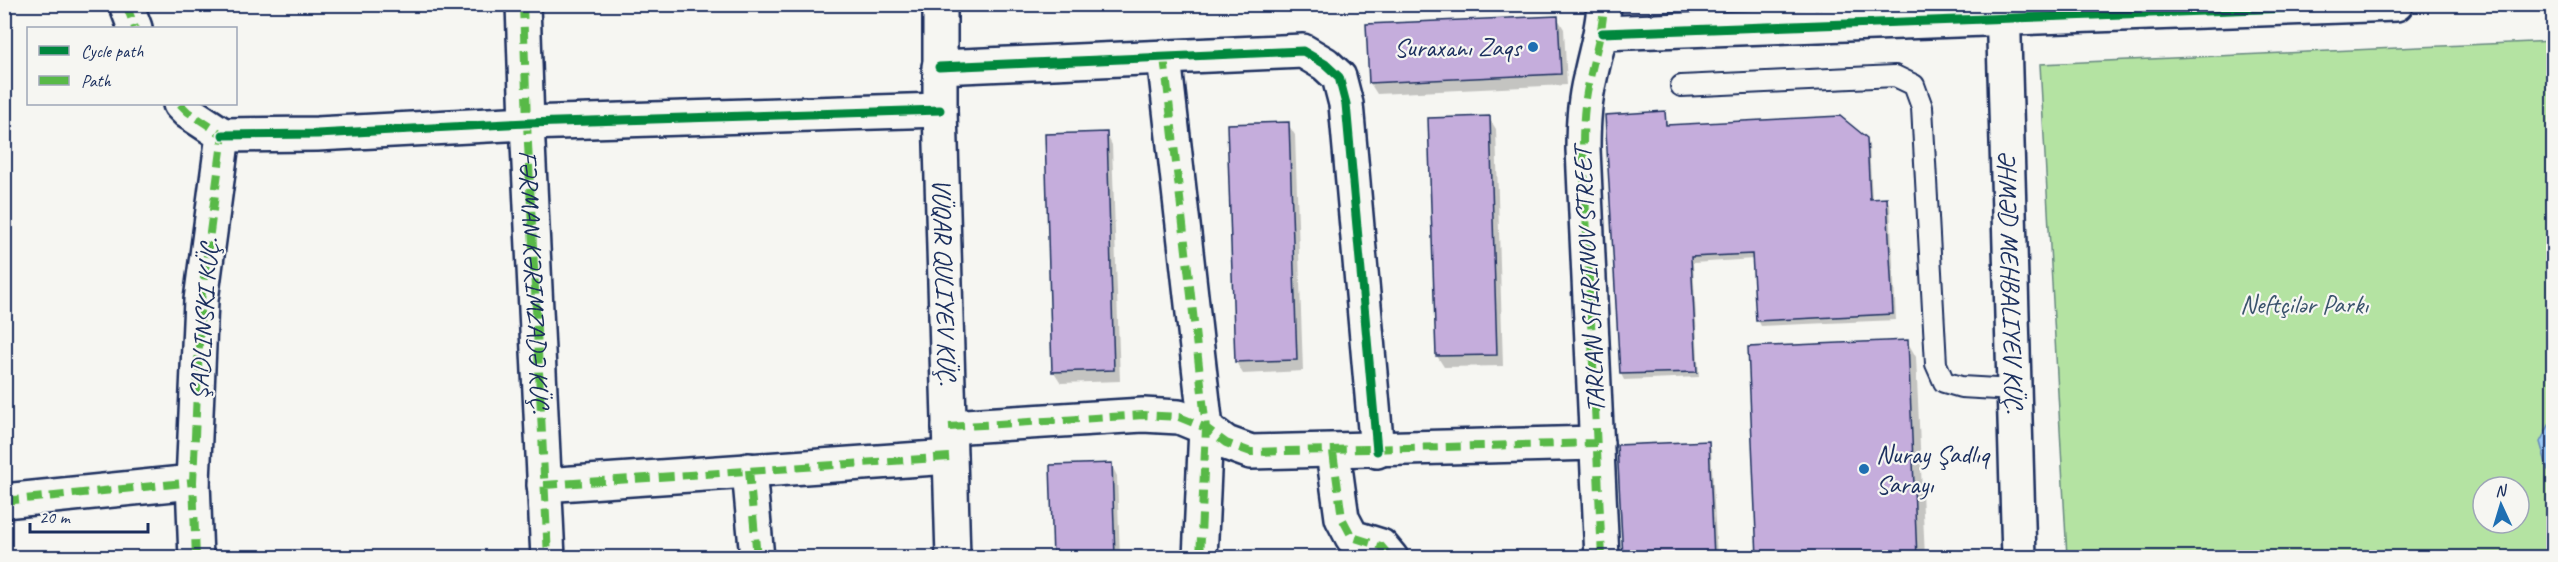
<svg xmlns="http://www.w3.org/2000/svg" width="2558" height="562" font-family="Caveat,sans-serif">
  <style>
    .green { fill: #b4e3a2; stroke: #688980; stroke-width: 1.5; fill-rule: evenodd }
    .water { fill: #9ac9f6; stroke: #678bb9; stroke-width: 1.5 }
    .shadow { fill: #0003 }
    .building { fill: #c5addc; stroke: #1b2f5e; stroke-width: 1.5 }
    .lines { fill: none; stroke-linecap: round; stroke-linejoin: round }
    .service-casing { stroke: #1b2f5e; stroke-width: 24 }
    .minor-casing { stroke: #1b2f5e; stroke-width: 38 }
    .tertiary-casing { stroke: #1b2f5e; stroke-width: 38 }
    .service { stroke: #f6f6f2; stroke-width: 20 }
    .minor { stroke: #f6f6f2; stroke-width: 33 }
    .tertiary { stroke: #f6f6f2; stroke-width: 33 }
    .quiet { stroke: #58b947; stroke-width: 8; stroke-dasharray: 15 8; stroke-linecap: butt }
    .cycleway-casing { stroke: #f6f6f2; stroke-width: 13 }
    .cycleway { stroke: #00873e; stroke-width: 9 }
    .poi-dot { fill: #1f6fb2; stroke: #f6f6f2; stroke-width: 2 }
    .labels { text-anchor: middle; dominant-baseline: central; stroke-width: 4.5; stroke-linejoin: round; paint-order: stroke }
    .poi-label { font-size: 26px; fill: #1b2f5e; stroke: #f6f6f2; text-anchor: end }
    .street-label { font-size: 26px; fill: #1b2f5e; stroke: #f6f6f2 }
    .park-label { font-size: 26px; fill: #3a536c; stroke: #f6f6f2 }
  </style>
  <rect width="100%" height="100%" fill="#f6f6f2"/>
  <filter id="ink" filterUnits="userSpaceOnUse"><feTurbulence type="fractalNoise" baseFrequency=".0167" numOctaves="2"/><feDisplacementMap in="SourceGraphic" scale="12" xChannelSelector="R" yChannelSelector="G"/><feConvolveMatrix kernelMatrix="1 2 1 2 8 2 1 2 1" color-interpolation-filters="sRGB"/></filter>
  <g filter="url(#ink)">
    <path class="green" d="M2553,41v516h-486l-27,-493zM2483,487h36v36h-36z"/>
    <path class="water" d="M2553,418v55l-5,-3 -8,-28z"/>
    <path class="shadow" d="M1557,17l7,12 3,56 -190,9 -7,-11z
      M1664,113l4,13 198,13 3,6 3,55 14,-1 4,6 6,115 -135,6 -3,-6 -4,-61 -61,4 6,114 -75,3 -3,-6 -14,-258z
      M1489,118l7,11 7,237 -59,1 -7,-11z
      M1288,124l7,11 8,236 -60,3 -7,-12 -7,-237z
      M1106,133l6,12 8,236 -59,2 -7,-11z
      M1907,341l9,16 9,201h-167z
      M1708,442l3,6 6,110h-92z
      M1111,464l6,12 3,82h-66z"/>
    <path class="building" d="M1558,16l3,58 -192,9 -3,-59z
      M1665,111l1,14 174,-9 27,22 3,61 17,-1 6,116 -137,7 -4,-67 -61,3 6,115 -77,2 -15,-259z
      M1490,116l7,239 -61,1 -8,-238z
      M1289,122l8,238 -62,2 -8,-238z
      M1107,132l7,238 -62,2 -7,-238z
      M1908,340l9,218h-160l-9,-211z
      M1709,441l5,117h-91l-6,-113z
      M1112,463l3,95h-62l-3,-93z"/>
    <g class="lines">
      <g class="service-casing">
        <path id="service" d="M1681,86l214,-10 19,9 8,22 14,257 8,18 17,5 53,3"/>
      </g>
      <g class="minor-casing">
        <g id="minor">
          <path d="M126,4l9,24"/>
          <path id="s1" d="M523,4l4,119 21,435"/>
          <path id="s2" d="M940,4v106l13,448"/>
          <path d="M1602,33l794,-29"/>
          <path d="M1164,57l42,371 -6,130"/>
          <path d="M939,67l364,-16 22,13 14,13 7,27 31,347"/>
          <path d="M180,104l8,8 35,23 -22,165 -8,182 3,76"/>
          <path d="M223,135l94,-1 210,-11 413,-13"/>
          <path d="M949,427l194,-12 36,2 27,11 20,15 25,9 346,-9"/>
          <path d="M1333,452l9,66 10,19 29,9 10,12"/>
          <path d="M749,470l8,88"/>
          <path d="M544,485l406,-28"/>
          <path d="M4,501l189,-19"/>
          <path d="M1602,558l-19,-409c0,-24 1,-47 7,-71 5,-25 13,-48 14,-74"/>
        </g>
      </g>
      <g class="tertiary-casing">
        <g id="tertiary">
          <path id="s3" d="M2003,4l16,554"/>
        </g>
      </g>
      <use href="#service" class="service"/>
      <use href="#minor" class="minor"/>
      <use href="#tertiary" class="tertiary"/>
      <path class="quiet" d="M126,4l9,24
        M523,4l4,119 21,435
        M1164,57l42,371 -6,130
        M180,104l8,8 35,23 -22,165 -8,182 3,76
        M949,427l194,-12 36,2 27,11 20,15 25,9 346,-9
        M1333,452l9,66 10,19 29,9 10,12
        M749,470l8,88
        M544,485l406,-28
        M4,501l189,-19
        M1602,558l-19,-409c0,-24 1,-47 7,-71 5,-25 13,-48 14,-74"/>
      <g class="cycleway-casing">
        <path id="cycleway" d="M1602,33l794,-29
          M939,67l364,-16 22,13 14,13 7,27 31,347
          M223,135l94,-1 210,-11 413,-13"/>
      </g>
      <use href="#cycleway" class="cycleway"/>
    </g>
  </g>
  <g class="poi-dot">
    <circle cx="1533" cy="47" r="6"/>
    <circle cx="1864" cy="469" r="6"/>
  </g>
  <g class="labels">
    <g class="poi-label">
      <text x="1521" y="47">Suraxanı Zaqs</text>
      <text x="1876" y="454" text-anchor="start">Nuray Şadlıq<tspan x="1876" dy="30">Sarayı</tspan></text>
    </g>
    <g class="street-label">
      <text transform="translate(1589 280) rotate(-93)">TARLAN SHIRINOV STREET</text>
      <text stroke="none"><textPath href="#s1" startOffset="278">FƏRMAN KƏRIMZADƏ KÜÇ.</textPath></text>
      <text stroke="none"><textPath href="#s2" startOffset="278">VÜQAR QULIYEV KÜÇ.</textPath></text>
      <text stroke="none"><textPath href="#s3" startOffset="278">ƏHMƏD MEHBALIYEV KÜÇ.</textPath></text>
      <text transform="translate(204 319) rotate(-86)">ŞADLINSKI KÜÇ.</text>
    </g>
    <g class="park-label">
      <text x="2304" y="304">Neftçilər Parkı</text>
    </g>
  </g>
  <rect width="2558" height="562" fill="none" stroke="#f6f6f2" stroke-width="24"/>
  <rect x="12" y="12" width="2534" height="538" fill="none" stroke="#1b2f5e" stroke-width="2" filter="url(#ink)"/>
  <rect x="27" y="27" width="210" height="78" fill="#f6f6f2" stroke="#9ea6b7" stroke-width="1.5"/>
  <rect x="39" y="46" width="30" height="9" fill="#00873e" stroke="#9ea6b7" stroke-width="1.5"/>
  <text x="81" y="57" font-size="18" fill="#1b2f5e">Cycle path</text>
  <rect x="39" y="76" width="30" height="9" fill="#58b947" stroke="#9ea6b7" stroke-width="1.5"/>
  <text x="81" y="87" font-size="18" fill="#1b2f5e">Path</text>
  <g transform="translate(2501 505) rotate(356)"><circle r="28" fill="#f6f6f2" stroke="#9ea6b7" stroke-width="1.5"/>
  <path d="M0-4.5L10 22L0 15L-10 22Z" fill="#1f6fb2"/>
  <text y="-9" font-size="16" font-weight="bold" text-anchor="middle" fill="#1b2f5e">N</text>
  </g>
  <path d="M30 523v9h118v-9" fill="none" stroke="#1b2f5e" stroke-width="3"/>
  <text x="39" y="523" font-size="18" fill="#1b2f5e" stroke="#f6f6f2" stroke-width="4.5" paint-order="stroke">20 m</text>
</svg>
